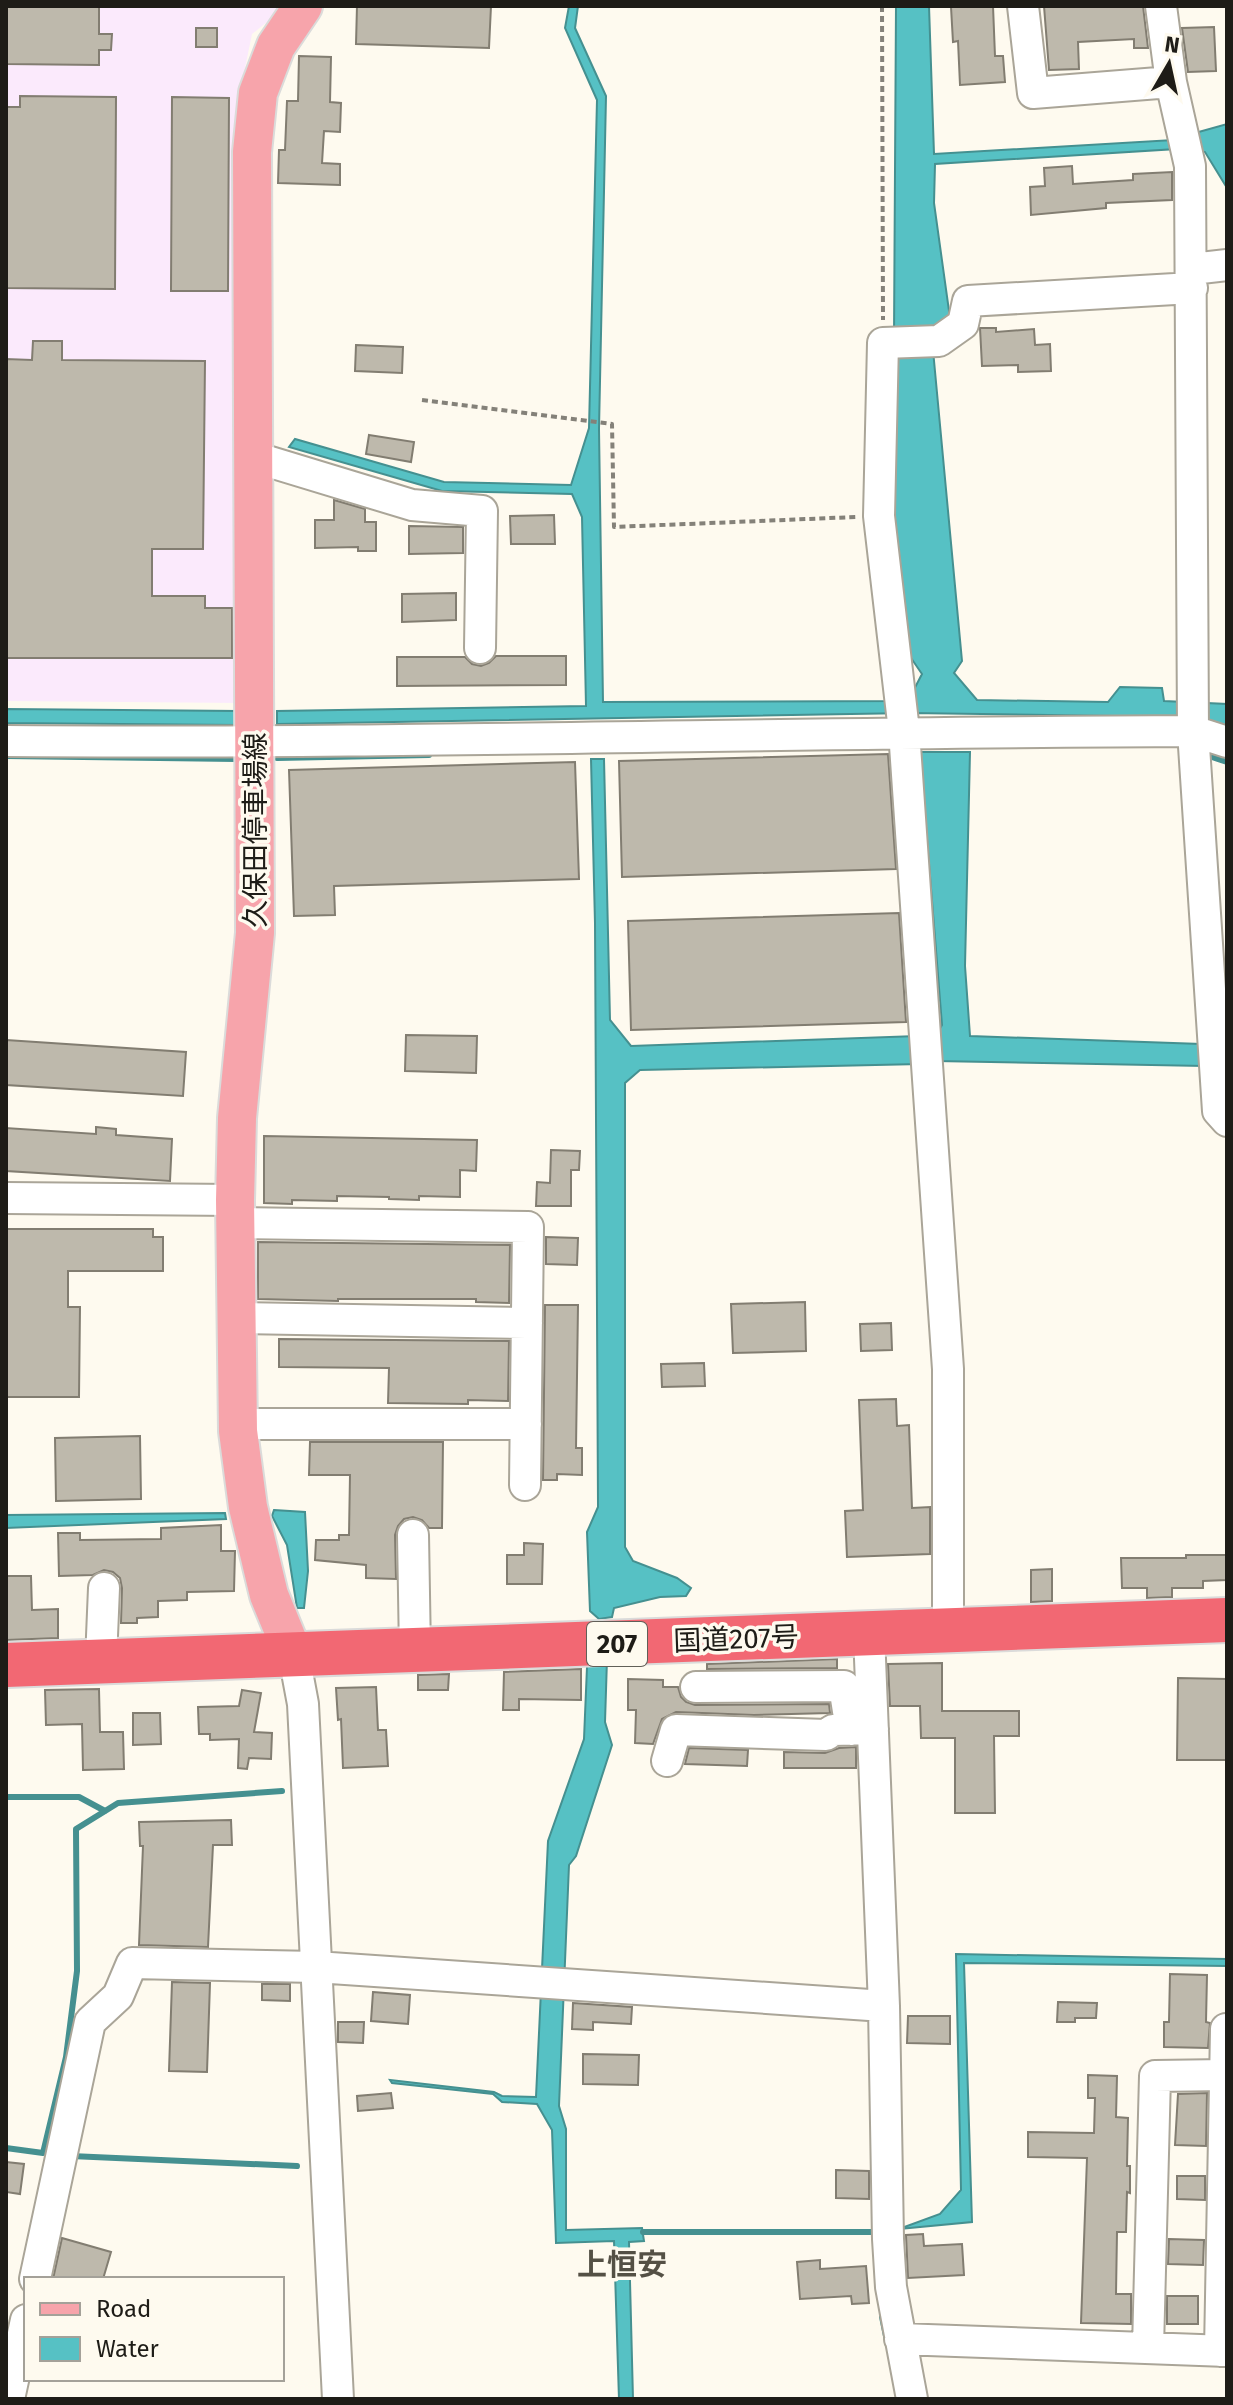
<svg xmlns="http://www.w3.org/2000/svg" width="1233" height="2405" font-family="'Fira Sans','Noto Sans JP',sans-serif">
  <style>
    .industrial { fill: #fbeafc }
    .water { fill: #56c1c4; stroke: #459090; stroke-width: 2 }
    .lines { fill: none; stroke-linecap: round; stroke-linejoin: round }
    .stream { stroke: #459090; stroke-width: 6 }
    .building { fill: #beb9ac; stroke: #827d71; stroke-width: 2 }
    .minor-casing { stroke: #aaa598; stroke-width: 34 }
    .major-casing { stroke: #dbdbda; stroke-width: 42 }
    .highway-casing { stroke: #dbdbda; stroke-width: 48 }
    .path { stroke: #848179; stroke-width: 4; stroke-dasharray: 6 4; stroke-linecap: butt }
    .minor { stroke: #fff; stroke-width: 30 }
    .major { stroke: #f7a4ab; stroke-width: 38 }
    .highway { stroke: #f26873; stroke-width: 44 }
    .labels { text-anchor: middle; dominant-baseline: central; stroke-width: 7; stroke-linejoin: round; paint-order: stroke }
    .shield { fill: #fefaef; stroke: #615f58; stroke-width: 2 }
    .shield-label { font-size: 26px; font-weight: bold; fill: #1e1c17 }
    .street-label { font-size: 28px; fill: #1e1c17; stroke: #fefaef }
    .neighbourhood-label { font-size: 30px; font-weight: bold; fill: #545045; stroke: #fefaef }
  </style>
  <rect width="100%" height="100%" fill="#fefaef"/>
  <path class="industrial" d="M6,6h281l-35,28 -13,63 3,606 -236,-2z"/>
  <path class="water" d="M569,6h9l-3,22 31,68 -7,333 4,273 305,-1 14,-27 -11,-16 -18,-156 3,-496h33l5,148 239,-14 3,9 -241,15 -1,39 16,115 -17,32 29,311 -8,12 23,27 131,2 12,-15 42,1 2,13 63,3v23l-46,-10 -271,-4 -633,11v-13l309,-5 -4,-189 -10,-23 -130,-3 -153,-44 6,-8 149,43 127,3 18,-57 8,-328 -32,-72z
    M1227,124v64l-22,-36 -8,-2 -2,-17z
    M6,709l232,2 -1,14 -231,-2z
    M920,752h50l-5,214 5,70 231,8 3,22 -268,-5 -1,-24 7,-12z
    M591,759h13l6,261 21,26 286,-10 3,28 -280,6 -15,13v464l8,14 44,17 14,10 -5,8 -26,1 -46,11 -2,9 -13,2 -9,-8 -3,-79 11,-25 -3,-584z
    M274,1510l31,2 3,59 -4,37h-7l-10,-63 -15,-29z
    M225,1513l1,6 -220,9v-13z
    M607,1659l-2,63 7,23 -36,111 -7,9 -10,241 7,23v101l76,-2 2,13 -15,1 4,157h-14l-5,-158 -58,2 -4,-113 -15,-26 -35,-2 -9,-8 -101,-11 -2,-3 104,12 8,4 34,1 12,-256 36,-102 3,-72 4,-6z
    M956,1954l271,5v7l-263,-3 8,259 -73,7 41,-15 21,-24z"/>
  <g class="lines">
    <path class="stream" d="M1203,754l24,8
      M6,756l230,3
      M277,758l152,-3
      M6,1797h73l26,14
      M6,2148l37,5 23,-96 11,-86 -1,-142 42,-26 164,-12
      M71,2156l226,10
      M643,2232h232v2
      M882,2317l5,24"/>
  </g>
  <path class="building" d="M6,6h93v28h13l-1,16h-12v15l-93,-1z
    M357,6h134l-2,42 -133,-4z
    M965,6h28l2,50h8l2,26 -45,3 -2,-44 -5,1 -2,-35z
    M1044,6h99l5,42h-14v-9l-56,3 1,27 -30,1z
    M1214,27l2,44 -28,1 -6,-44z
    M196,28h21v19h-21z
    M299,56l32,1 -1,45 11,1 -1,29 -16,-1 -2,32 18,1v21l-62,-2 1,-33h6l2,-49h11z
    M20,96l96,1 -1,192 -109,-1v-181h14z
    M172,97l57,1 -1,193h-57z
    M1072,166l1,18 60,-4v-6l39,-2v28l-66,3v5l-75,7 -1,-28 15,-1 -1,-18z
    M980,328h16v4l38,-3 1,16 15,-1 1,27 -33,1v-7l-36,1z
    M33,341h29v19l143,1 -2,188h-51v47h53v12h27v50h-226v-299l26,1z
    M356,345l47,2 -1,26 -47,-2z
    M369,435l45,7 -3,20 -45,-8z
    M334,500l31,9v13h11v29h-18v-4l-43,1v-28h19z
    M554,515l1,29h-44l-1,-28z
    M409,526l54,1v26l-54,1z
    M456,593v27l-54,2v-28z
    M496,656h70v29l-169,1v-29h68l7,7 9,2 8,-3z
    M888,754l8,115 -274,8 -3,-116z
    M575,762l4,117 -245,7 1,29 -41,1 -5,-146z
    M899,913l7,109 -275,8 -3,-109z
    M406,1035l71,1 -1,37 -71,-2z
    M6,1040l180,12 -3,44 -177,-11z
    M96,1127l20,2v6l56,4 -2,42 -164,-10v-43l90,6z
    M264,1136l213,4 -1,31 -16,-1v27l-41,-1v4l-30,-1v-2l-52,-1v5l-45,-1v4l-28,-1z
    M551,1150l29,1 -1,19h-8v36h-35l1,-24 13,1z
    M6,1229h147v8h10v34h-95v36h12l-1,90h-73z
    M546,1237l32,1 -1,27 -31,-1z
    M258,1242l252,3 -1,58 -33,-1v-3h-138v2l-80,-2z
    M805,1302l1,49 -73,2 -2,-49z
    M545,1305h33l-2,143h6v27l-25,-1v6h-14z
    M891,1323l1,27 -31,1 -1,-27z
    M279,1339l230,2 -1,60 -40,-1v4l-80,-1 1,-35 -110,-1z
    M704,1363l1,23 -43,1 -1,-23z
    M896,1399l1,27 12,-1 3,83 18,-1v47l-83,3 -2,-46 18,-1 -4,-110z
    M140,1436l1,63 -85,2 -1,-63z
    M310,1442h133l-1,86h-13l-7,-8 -9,-3 -9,2 -6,7 -3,9 1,44 -30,-1v-13l-51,-5 1,-20h23v-5h10l1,-60h-41z
    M221,1525v26h14l-1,40 -47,1v8l-29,1v16l-21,1v5h-16l1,-35 -2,-10 -7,-6 -9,-2 -11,5 -34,1 -1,-43h22v7l81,-1v-11z
    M524,1543l19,1 -1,40h-35v-29h17z
    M1186,1555h41v25l-24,1v7h-31v9l-25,1v-10h-25l-1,-30h65z
    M1052,1569v32l-21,1v-32z
    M6,1576h25l1,34 26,-1v29l-52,2z
    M837,1659v9l-130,1v-5z
    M942,1663v48h77v25h-25l1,77h-40v-75h-34l-1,-32h-30l-2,-42z
    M581,1669v31l-62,-1v11h-16l1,-38z
    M449,1674l-1,16h-30v-15z
    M1178,1678l49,1v81h-50z
    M628,1679l35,1v7h15l3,10 5,5 9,3 134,-1 1,9 -76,2 -78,-3 -14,7 -9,25 -18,-1 1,-33h-8z
    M376,1687l2,43h8l2,36 -45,2 -2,-49 -3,1 -2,-32z
    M99,1689l1,43h23l1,37 -41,1 -1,-46 -36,1 -1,-35z
    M242,1690l19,3 -7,39 18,1 -1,26 -22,-1 -2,11 -9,-1 1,-29 -29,1v-6h-11l-1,-27 41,-1z
    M133,1713h27l1,31 -28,1z
    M856,1747v21h-72v-16l41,1 14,-5z
    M689,1748l59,2 -1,16 -62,-2z
    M231,1820l1,25h-19l-5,102 -69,-2 4,-99h-3l-1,-24z
    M1170,1974l37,1 -1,47 4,1 -2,25 -44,-1v-25h5z
    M172,1982l38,1 -3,89 -38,-1z
    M262,1984h28v17l-28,-1z
    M373,1992l37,3 -2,29 -37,-3z
    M1058,2002l39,1 -1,15h-21v4h-18z
    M573,2003l59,4 -1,17 -38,-2v8l-21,-1z
    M908,2016h42v28l-43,-1z
    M338,2022h26l-1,21 -25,-1z
    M583,2054l56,1 -1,30 -55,-1z
    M1088,2075l29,1 -1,41 12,1 -1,48h3v27l-3,-1 -1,40h-9l-1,62h15v30l-50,-1 6,-165 -59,-1v-25l66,1 1,-35h-7z
    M391,2093l2,15 -35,3 -1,-15z
    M1207,2093l-1,53 -31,-1 3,-51z
    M6,2162l18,2 -4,30 -14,-2z
    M836,2170l33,1v28l-33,-1z
    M1177,2176h28v24l-28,-1z
    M923,2234l1,12 38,-2 2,31 -56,3 -2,-43z
    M62,2238l49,14 -8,27h-50z
    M1169,2239l35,1 -1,25 -35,-1z
    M820,2260v9l46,-3 3,37 -17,1 -1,-8 -51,3 -3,-37z
    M1167,2296h31v28h-31z"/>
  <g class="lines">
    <g class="minor-casing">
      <path id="minor" d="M1023,6l10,87 138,-11
        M1161,6l10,76 19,84 3,565 25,380 9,10
        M1192,269l35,-4
        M254,457l158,48 70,6 -2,137
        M6,741c396,3 791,-9 1187,-10l34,11
        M6,1198l229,2
        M235,1223l293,4 -3,258
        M237,1318l290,5
        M238,1424h288
        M413,1535l2,117
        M948,1632v-263l-44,-638 -25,-215 4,-173 56,-2 24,-17 5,-23 224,-13
        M869,1634l15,372 4,233 3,48 21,112
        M294,1656l9,48 35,695
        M101,1660l3,-72
        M696,1687l148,-1 7,44
        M667,1761l9,-31 150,5 7,-5 40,-1
        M35,2279l55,-257 28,-26 14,-33 184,4 568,39
        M900,2339l327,12
        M1148,2348l7,-272 70,-1
        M1220,2351l6,-322
        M9,2399l17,-79"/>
    </g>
    <g class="major-casing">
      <path id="major" d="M294,1656l-25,-61 -21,-88 -10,-76 -3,-231 2,-82 18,-185 -3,-781 6,-59 18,-47 27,-40"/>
    </g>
    <g class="highway-casing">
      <path id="highway" d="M6,1665l1221,-45"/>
    </g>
    <path class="path" d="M882,6l1,314
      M422,400l190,24 2,103 242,-10"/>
    <use href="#minor" class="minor"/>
    <use href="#major" class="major"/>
    <use href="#highway" class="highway"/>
  </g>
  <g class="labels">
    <rect class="shield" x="587" y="1622" width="60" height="44" rx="6"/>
    <g class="shield-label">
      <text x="617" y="1644">207</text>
    </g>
    <g class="street-label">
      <text transform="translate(255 830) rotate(-90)">久保田停車場線</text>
      <text transform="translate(736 1639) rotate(-2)">国道207号</text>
    </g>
    <g class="neighbourhood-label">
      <text x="622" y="2265">上恒安</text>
    </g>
  </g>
  <rect width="1233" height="2405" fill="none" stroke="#1e1c17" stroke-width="16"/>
  <rect x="24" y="2277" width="260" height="104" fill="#fefaef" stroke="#a4a199" stroke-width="2"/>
  <rect x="40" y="2303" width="40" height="12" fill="#f7a4ab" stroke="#a4a199" stroke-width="2"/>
  <text x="96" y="2317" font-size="24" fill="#1e1c17">Road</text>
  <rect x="40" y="2337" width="40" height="24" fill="#56c1c4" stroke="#a4a199" stroke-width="2"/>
  <text x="96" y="2357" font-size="24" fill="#1e1c17">Water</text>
  <g transform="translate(1169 64) rotate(9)" stroke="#fefaef" stroke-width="6" paint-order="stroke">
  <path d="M0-6L14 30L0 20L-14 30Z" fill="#1e1c17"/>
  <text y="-12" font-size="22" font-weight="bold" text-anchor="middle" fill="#1e1c17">N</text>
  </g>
</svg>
